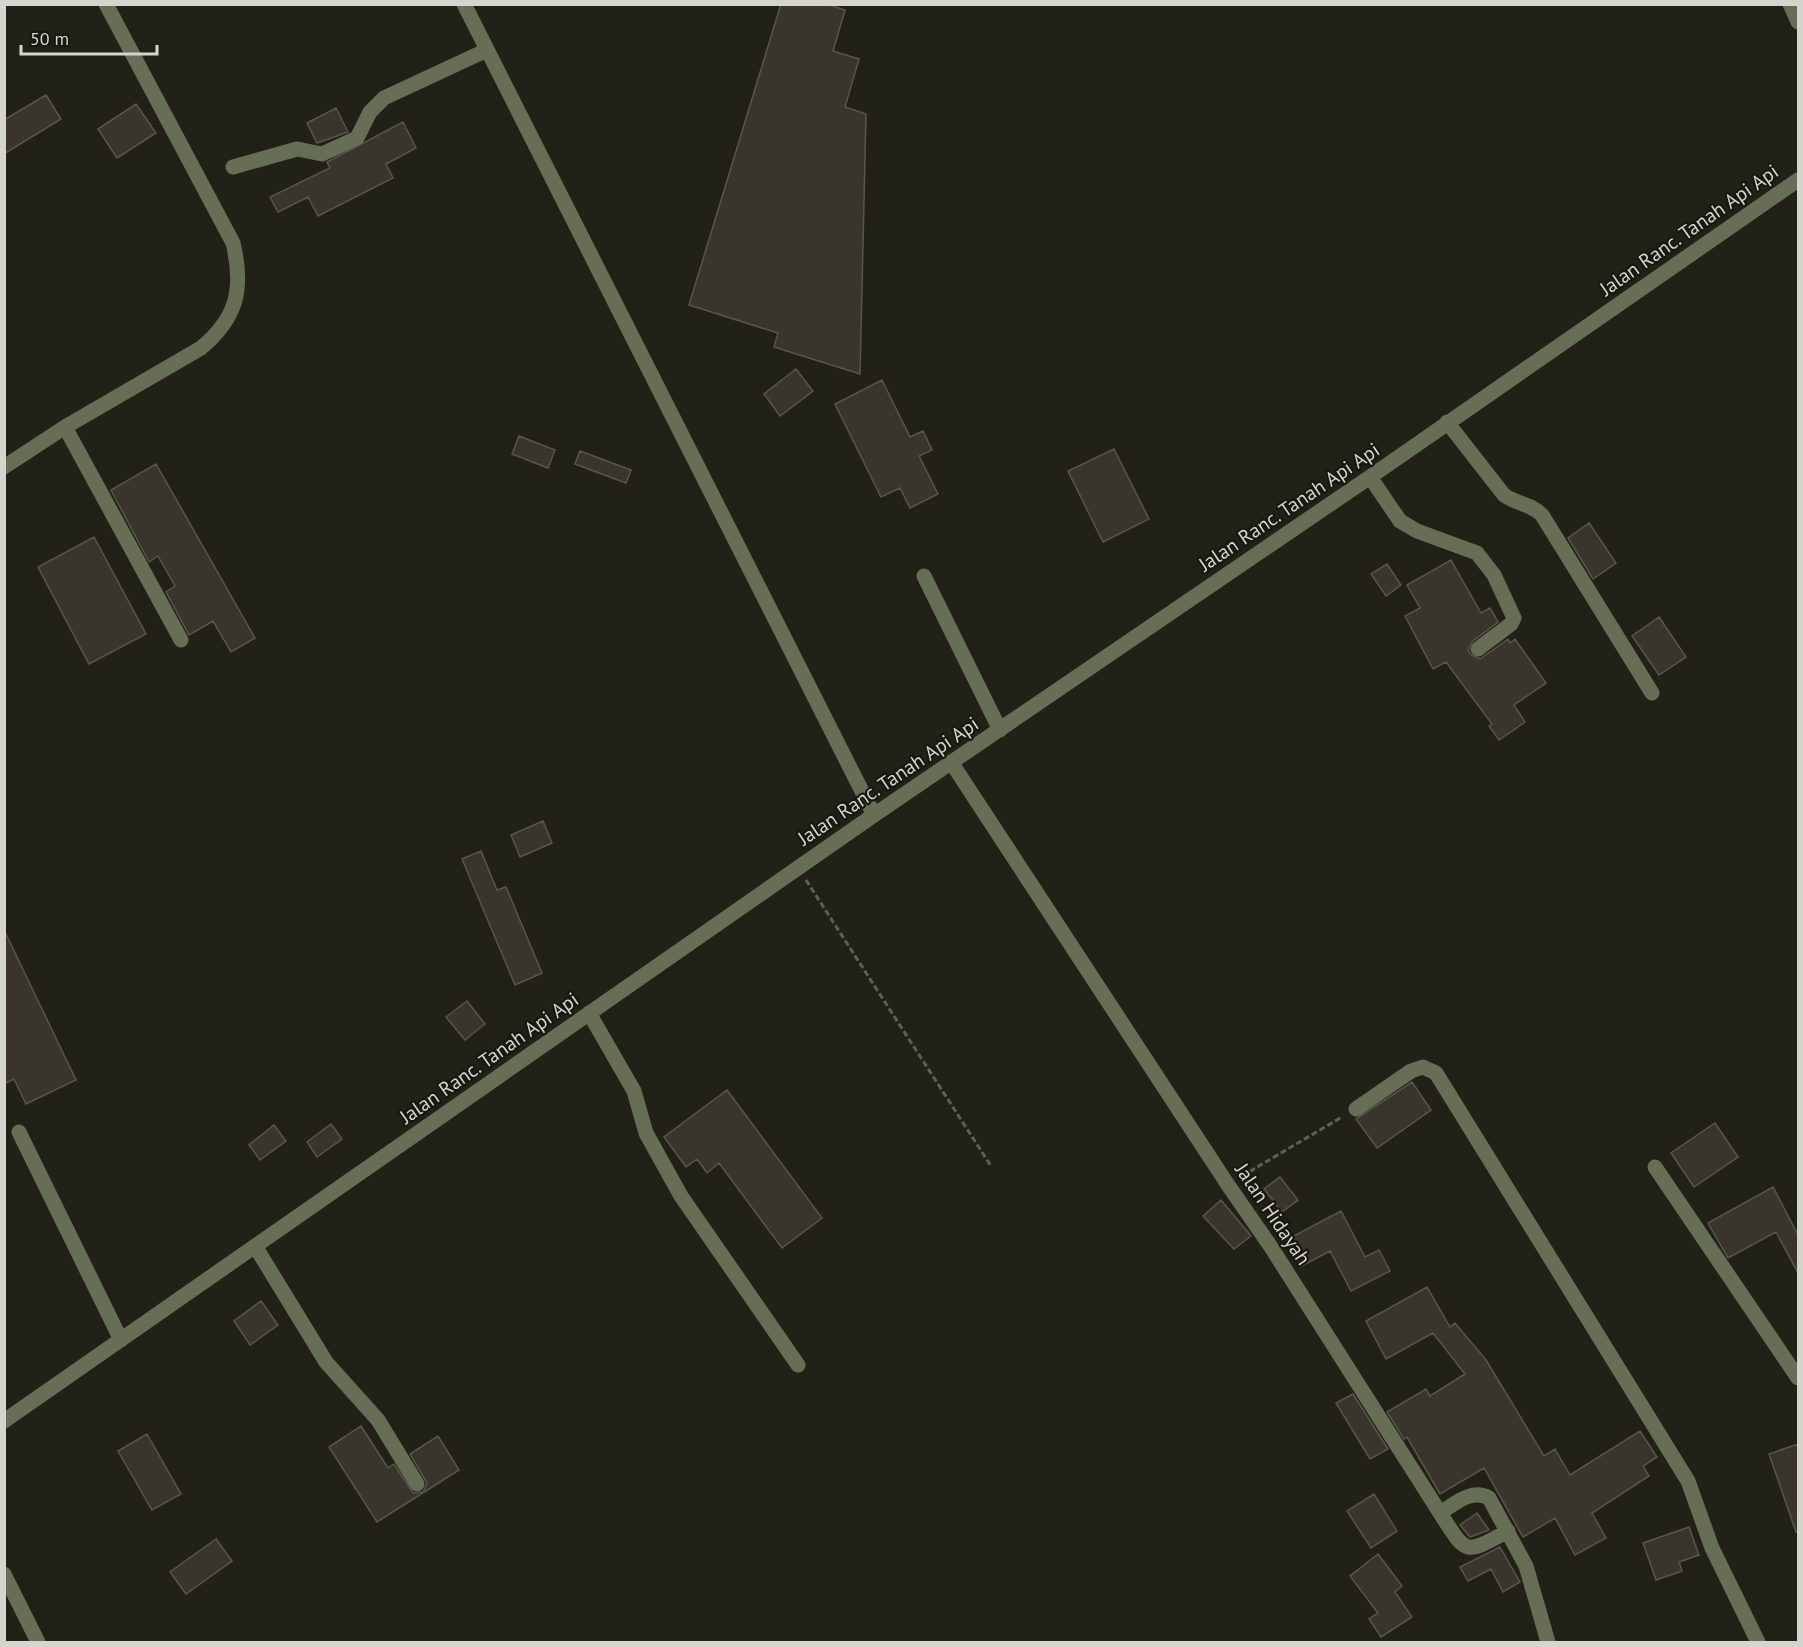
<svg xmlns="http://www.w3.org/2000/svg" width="1803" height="1647" font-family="'PT Sans',sans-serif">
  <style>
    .building { fill: #3a352c; stroke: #5a554b; stroke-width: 1.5 }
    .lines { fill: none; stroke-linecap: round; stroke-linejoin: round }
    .path { stroke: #605f57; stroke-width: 3; stroke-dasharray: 6 3; stroke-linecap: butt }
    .minor { stroke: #676e56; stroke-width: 15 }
    .labels { text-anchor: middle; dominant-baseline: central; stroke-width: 4.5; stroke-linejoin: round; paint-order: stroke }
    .street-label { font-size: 20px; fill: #d5d5cf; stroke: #19180f }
  </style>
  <rect width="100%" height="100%" fill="#222118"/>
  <path class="building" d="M781,4h45l19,6 -12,41 26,8 -14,48 21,7 -6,260 -86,-27 4,-14 -89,-28z
    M46,95l15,24 -57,35v-34z
    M136,104l20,29 -39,25 -19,-29z
    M336,108l12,24 -31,11 -10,-20z
    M403,122l13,26 -30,16 7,14 -75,38 -10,-19 -30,15 -8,-15 60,-29 -3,-6z
    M796,369l17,22 -33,25 -16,-22z
    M882,380l28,57 13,-6 9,19 -13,6 19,38 -28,14 -10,-20 -19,9 -46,-93z
    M519,436l36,14 -7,18 -36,-14z
    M1114,449l35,70 -46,23 -35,-71z
    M580,451l51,19 -5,13 -51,-19z
    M156,464l99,174 -24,14 -18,-31 -24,14 -23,-43 9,-6 -17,-30 -9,6 -38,-72z
    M1589,523l27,40 -23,16 -25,-41z
    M94,537l52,97 -57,30 -51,-97z
    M1451,560l30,53 9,-5 8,14 -26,20 -4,8 3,5 9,4 28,-20 2,4 5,-4 31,44 -32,22 11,17 -26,18 -10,-14 3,-2 -46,-62 -13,7 -28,-53 15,-8 -13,-23z
    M1387,564l14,21 -15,11 -15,-22z
    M1659,617l27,40 -27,18 -27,-39z
    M543,821l9,22 -32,14 -9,-22z
    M481,851l16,39 9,-3 36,86 -27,12 -53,-126z
    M4,930l72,150 -50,24 -12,-25 -10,5z
    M467,1001l18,23 -20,16 -19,-23z
    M1412,1082l19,28 -54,38 -21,-29z
    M727,1090l95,128 -40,30 -63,-85 -12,10 -10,-14 -11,8 -22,-30z
    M1715,1123l23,34 -44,30 -23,-34z
    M331,1124l11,15 -25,18 -10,-15z
    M274,1125l12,16 -26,19 -11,-15z
    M1280,1177l18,23 -16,12 -18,-23z
    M1773,1187l25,48v38l-22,-41 -48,26 -20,-35z
    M1221,1200l30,36 -17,13 -31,-33z
    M1341,1211l24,46 14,-7 11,21 -39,20 -21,-40 -30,16 -14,-27z
    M1427,1287l23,40 5,-4 31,37 58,96 11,-7 15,26 70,-44 17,26 -14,9 6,10 -57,37 14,25 -31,17 -20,-37 -32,19 -39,-69 -44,26 -33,-57 -3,2 -17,-27 39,-23 4,7 35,-22 -32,-41 -47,26 -20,-38z
    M261,1301l17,24 -28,20 -16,-24z
    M1353,1394l35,55 -18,10 -34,-56z
    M361,1426l27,42 6,-4 19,29 10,-1 4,-9 -17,-29 28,-18 21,34 -82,52 -48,-75z
    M147,1434l34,60 -29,16 -34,-59z
    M1798,1444v88h-2l-27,-78z
    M1374,1494l23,37 -26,17 -24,-37z
    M1477,1513l12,17 -19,7 -10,-12z
    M1689,1527l10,28 -20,7 3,9 -26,9 -13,-37z
    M216,1539l16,22 -46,33 -16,-22z
    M1500,1547l20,35 -17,10 -12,-23 -23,12 -8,-14z
    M1378,1554l24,32 -7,6 17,25 -31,20 -12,-18 9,-6 -28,-37z"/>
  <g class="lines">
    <path class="path" d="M806,880l185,286
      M1242,1176l100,-59"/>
    <path class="minor" d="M464,4l410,811
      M1790,4l8,18
      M233,167l64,-18 25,5 35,-16 13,-26 14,-14 103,-48
      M1447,422l57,73c12,9 28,9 38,20l110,178
      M65,427l116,213
      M4,467l61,-40 136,-79c36,-30 43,-59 32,-105l-127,-239
      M1370,477l30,44 17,10 60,22 17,22 20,43 -3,6 -33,25
      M924,576l76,154
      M951,762l277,423 43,62 169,266c15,-9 31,-25 49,-15l37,68 22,76
      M589,1013l45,78 12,42 35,63 117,169
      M1356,1109l55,-38 12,-4 13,6 252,408 24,67 46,94
      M19,1132l102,208
      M1655,1167l143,211
      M255,1246l71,116 52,58 39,64
      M4,1421l870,-606 496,-338 428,-297
      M1440,1513c27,42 24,42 68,18
      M4,1574l34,68"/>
  </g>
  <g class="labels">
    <g class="street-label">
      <text transform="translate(1689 230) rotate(-35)">Jalan Ranc. Tanah Api Api</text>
      <text transform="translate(1289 507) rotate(-34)">Jalan Ranc. Tanah Api Api</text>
      <text transform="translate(888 781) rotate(-34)">Jalan Ranc. Tanah Api Api</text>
      <text transform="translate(489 1058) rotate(-35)">Jalan Ranc. Tanah Api Api</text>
      <text transform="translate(1273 1214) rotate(56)">Jalan Hidayah</text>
    </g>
  </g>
  <rect width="1803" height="1647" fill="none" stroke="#d5d5cf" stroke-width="12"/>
  <path d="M21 45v9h136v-9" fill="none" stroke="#d5d5cf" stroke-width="3"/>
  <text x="30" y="45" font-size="18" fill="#d5d5cf" stroke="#19180f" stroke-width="4.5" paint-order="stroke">50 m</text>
</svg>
